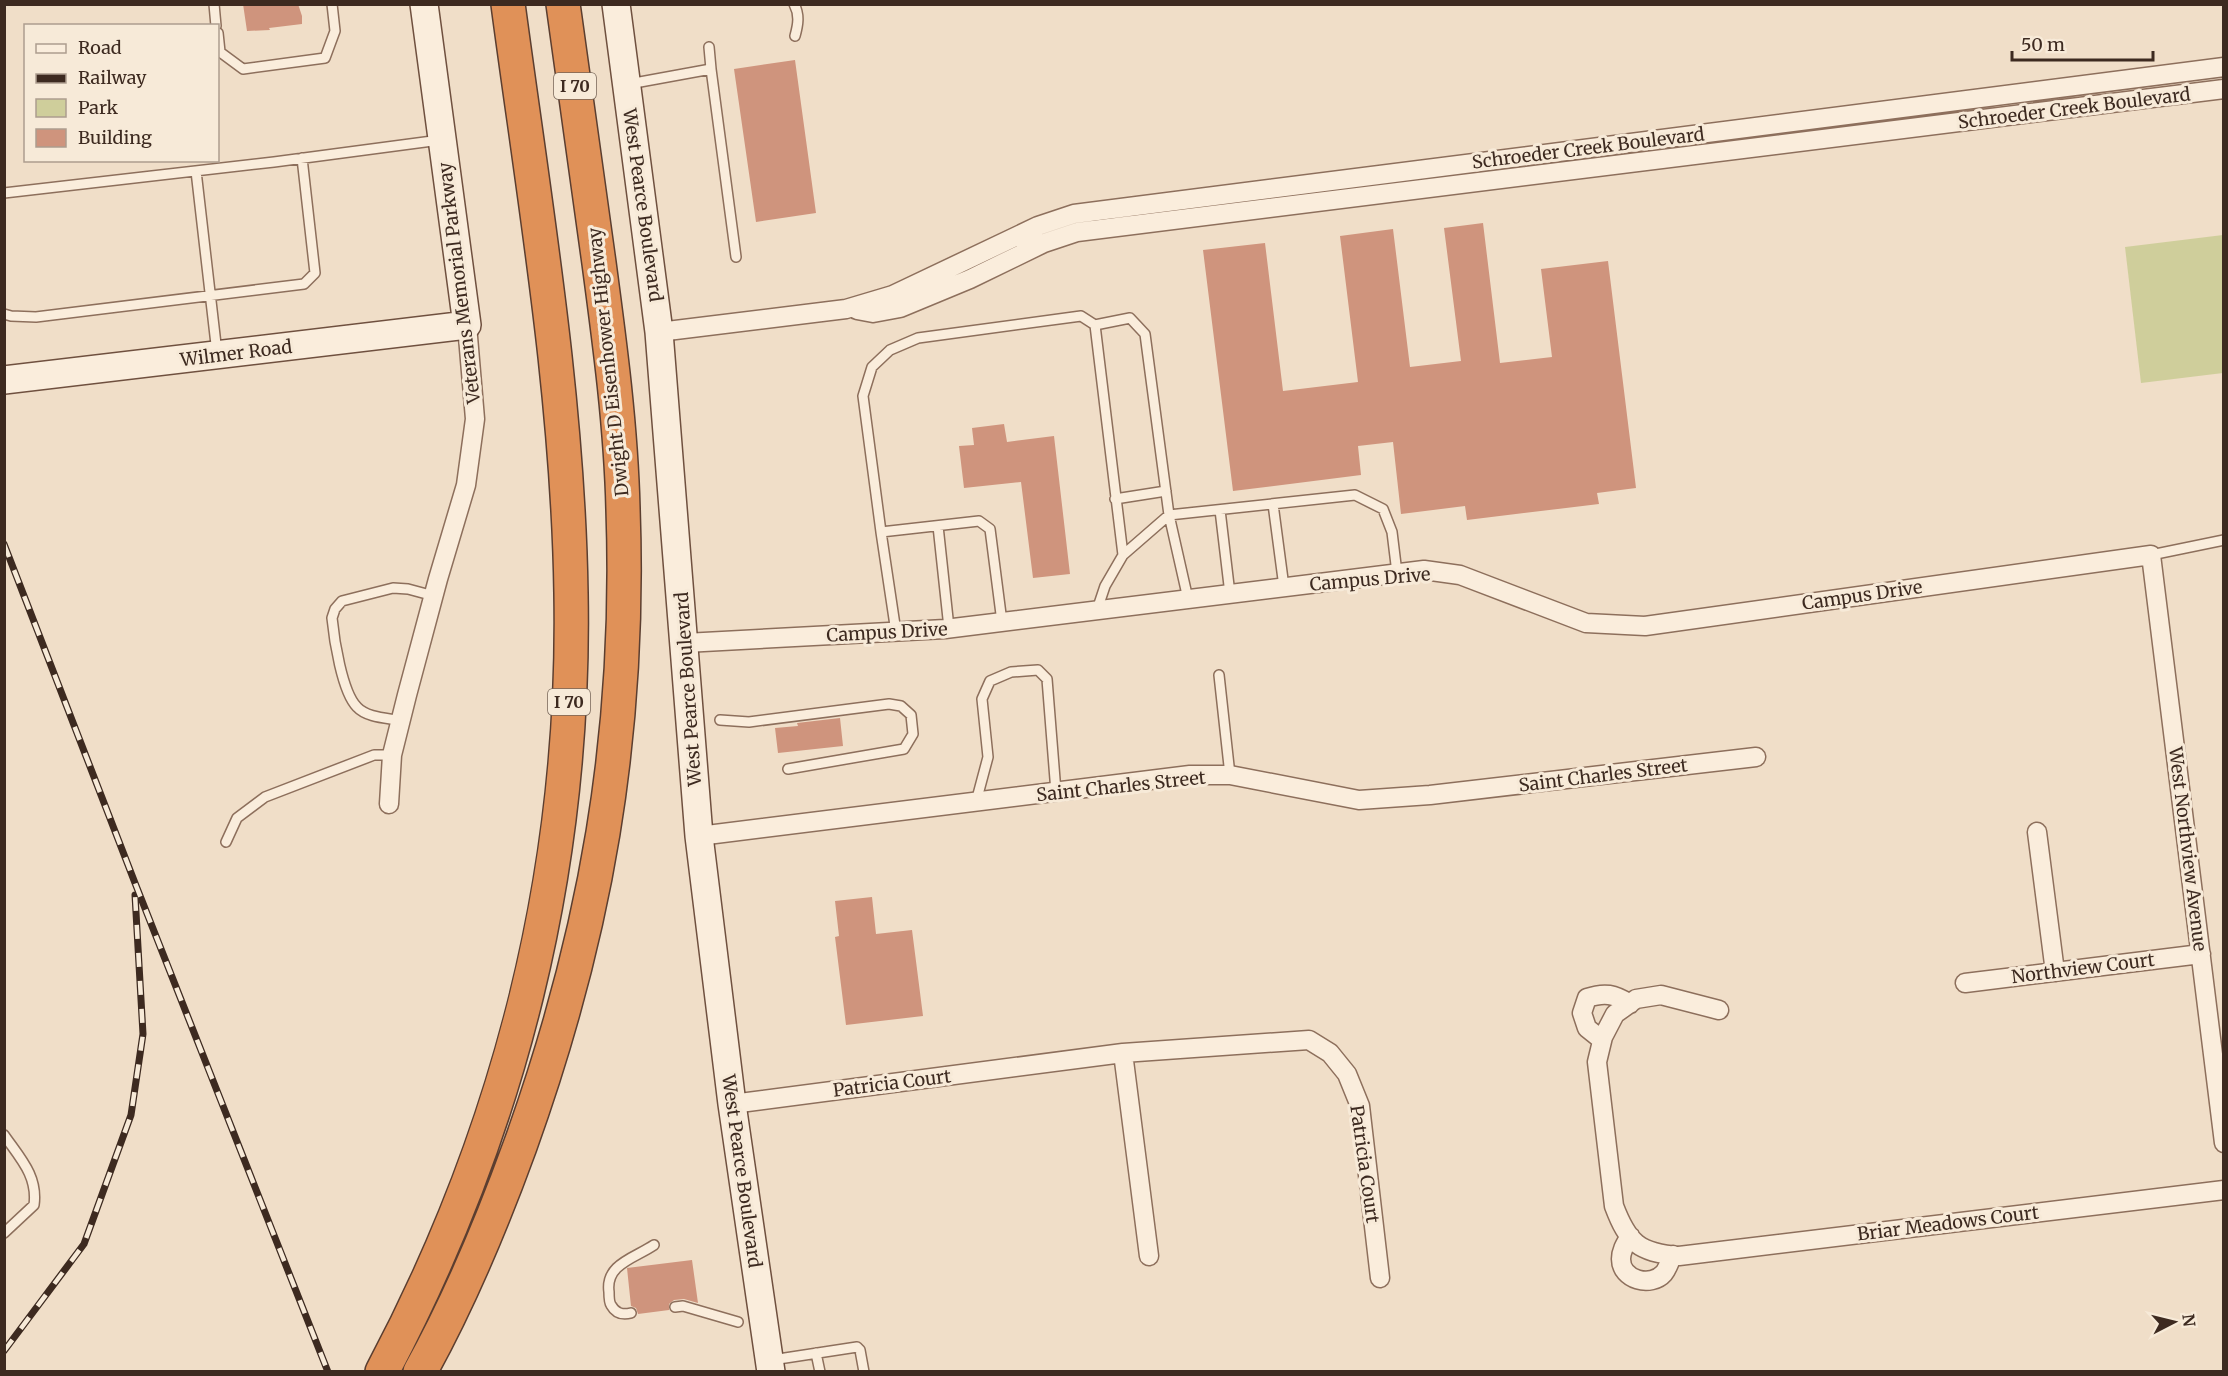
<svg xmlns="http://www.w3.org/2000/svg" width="2228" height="1376" font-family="Merriweather,serif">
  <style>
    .green { fill: #cfce9b }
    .building { fill: #cf947d }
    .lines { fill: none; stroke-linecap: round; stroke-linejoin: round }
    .lane-casing { stroke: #8d6f5c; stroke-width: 12 }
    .street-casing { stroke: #8d6f5c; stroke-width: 21 }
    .secondary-casing { stroke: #6f503f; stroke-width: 30 }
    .highway-casing { stroke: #5b3e30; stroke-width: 36 }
    .lane { stroke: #faeddc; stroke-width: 9 }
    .street { stroke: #faeddc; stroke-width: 18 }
    .secondary { stroke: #faeddc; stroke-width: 27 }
    .highway { stroke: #e09158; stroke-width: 33 }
    .rail-casing { stroke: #3d2a20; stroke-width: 7 }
    .rail { stroke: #f7ead8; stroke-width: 4.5; stroke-dasharray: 14; stroke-linecap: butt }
    .labels { text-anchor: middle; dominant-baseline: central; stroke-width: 6; stroke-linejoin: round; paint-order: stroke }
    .shield { fill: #f7ead8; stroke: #756457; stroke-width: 1.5 }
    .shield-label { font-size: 16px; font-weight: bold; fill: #3d2a20 }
    .street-label { font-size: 18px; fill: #3d2a20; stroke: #f7ead8 }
  </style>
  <rect width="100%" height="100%" fill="#f0dec8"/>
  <path class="green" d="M2223,235v138l-82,10 -16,-136z"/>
  <path class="building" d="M243,4h55l4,12v8l-33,4 1,2 -23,1z
    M795,60l21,153 -60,9 -22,-153z
    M1483,223l17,140 52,-6 -11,-88 67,-8 28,227 -39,5 2,11 -132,16 -2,-14 -64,8 -8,-72 -35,4 3,29 -128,16 -30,-241 62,-7 18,148 75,-9 -18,-146 53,-7 17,138 51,-6 -17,-133z
    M1004,424l3,18 47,-6 16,138 -37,4 -12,-96 -57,6 -5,-42 15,-1 -2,-17z
    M840,718l3,28 -65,7 -3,-25 23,-2 -1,-3z
    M872,897l4,37 36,-4 11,86 -77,9 -11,-88 4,-1 -4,-35z
    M692,1260l6,43 -14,-4 -10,1 -5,4v6l-31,4 -2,-6 -5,-2 -4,-38z"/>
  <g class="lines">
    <g class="lane-casing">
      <path id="lane" d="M214,4l2,22
        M794,4c6,11 4,21 1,32
        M218,33l2,19 23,17 82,-11 10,-27 -3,-27
        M709,47l2,22
        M629,84l82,-15 25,188
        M196,171l21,182
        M4,193l270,-31 166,-22
        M4,314l7,2 25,1 268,-33 11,-11 -13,-115
        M1115,499l51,-8
        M1273,504l11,83
        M1220,510l10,84
        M938,526l11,102
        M881,532l-18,-136 9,-29 18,-17 28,-12 163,-22 14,9
        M1123,555l46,-40 186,-20 28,14 9,23 5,41
        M2151,555l73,-15
        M1097,610l8,-24 18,-31 -28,-230 35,-7 15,16 24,181 19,84
        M896,632l-15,-100 98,-11 11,8 12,93
        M1219,675l11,100
        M720,720l29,2 140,-18 12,2 10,9 2,19 -9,15 -116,20
        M402,721c-14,-3 -35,-3 -45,-14 -15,-15 -23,-68 -25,-89l3,-9 7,-8 51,-13 15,1 26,7
        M976,802l12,-45 -6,-58 8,-18 21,-9 27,-2 9,9 9,113
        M226,842l11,-24 28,-21 109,-42h18
        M4,1135c16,23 34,41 30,70l-30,28
        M675,1307l8,-1 55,16
        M631,1313c-8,2 -15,1 -20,-8 -2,-3 -2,-9 -2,-13 -4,-28 26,-34 45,-47
        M816,1353l4,19
        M772,1360l85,-13 3,3 4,22"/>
    </g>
    <g class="street-casing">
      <path id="street" d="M857,310l16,3 27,-5 70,-29 74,-36 33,-11 1147,-143
        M659,332l187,-23 47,-14 145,-69 36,-12 1150,-147
        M685,643l260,-14 479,-59 36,5 126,48 59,3 506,-71 73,588
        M389,804l3,-49 15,-60 31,-116 28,-94 9,-66 -8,-94
        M2037,832l18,140
        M699,836l491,-61h40l129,25 71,-5 326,-38
        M1965,983l236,-29
        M1719,1010l-58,-15 -25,4 -21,15 -12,23 -6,25 17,144c14,37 25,47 65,50l545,-66
        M1602,1040l-15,-12 -5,-15 5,-15c18,-6 27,-4 43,6
        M1123,1053l186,-13 21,13 17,21 13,32 20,172
        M732,1104l391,-51 26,203
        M1630,1236c-4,7 -9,14 -9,23 0,21 30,29 43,14 4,-5 6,-13 9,-18"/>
    </g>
    <g class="secondary-casing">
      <path id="secondary" d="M616,4l43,328 40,504 33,268 39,268
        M4,380l463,-55 -43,-321"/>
    </g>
    <g class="highway-casing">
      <path id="highway" d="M382,1372c129,-243 194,-505 189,-779 -3,-197 -37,-394 -63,-589
        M420,1372c40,-72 72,-149 100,-226 76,-211 111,-412 103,-637 -2,-82 -13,-164 -24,-246 -12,-86 -24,-172 -36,-259"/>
    </g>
    <use href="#lane" class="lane"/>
    <use href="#street" class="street"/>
    <use href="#secondary" class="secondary"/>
    <use href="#highway" class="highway"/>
    <g class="rail-casing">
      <path id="rail" d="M4,544l131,339 193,489
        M4,1351l80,-107 47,-129 12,-81 -8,-139"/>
    </g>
    <use href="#rail" class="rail"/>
  </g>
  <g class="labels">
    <g class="shield">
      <rect x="554" y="73" width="42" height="26" rx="4.5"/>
      <rect x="548" y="689" width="42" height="26" rx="4.5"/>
    </g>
    <g class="shield-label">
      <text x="575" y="86">I 70</text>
      <text x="569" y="702">I 70</text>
    </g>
    <g class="street-label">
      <text transform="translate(2074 108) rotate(-7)">Schroeder Creek Boulevard</text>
      <text transform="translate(1588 148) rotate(-7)">Schroeder Creek Boulevard</text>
      <text transform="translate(643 205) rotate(82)">West Pearce Boulevard</text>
      <text transform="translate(459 283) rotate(-97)">Veterans Memorial Parkway</text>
      <text transform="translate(236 353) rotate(-7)">Wilmer Road</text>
      <text transform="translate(608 362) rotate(-96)">Dwight D Eisenhower Highway</text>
      <text transform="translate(1370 579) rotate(-5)">Campus Drive</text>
      <text transform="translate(1862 595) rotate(-8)">Campus Drive</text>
      <text transform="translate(887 632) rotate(-3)">Campus Drive</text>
      <text transform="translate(688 689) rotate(-94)">West Pearce Boulevard</text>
      <text transform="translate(1603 775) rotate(-7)">Saint Charles Street</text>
      <text transform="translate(1121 786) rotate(-6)">Saint Charles Street</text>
      <text transform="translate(2188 849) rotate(83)">West Northview Avenue</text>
      <text transform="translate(2083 968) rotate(-7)">Northview Court</text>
      <text transform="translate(892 1083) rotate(-7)">Patricia Court</text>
      <text transform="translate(1365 1164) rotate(82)">Patricia Court</text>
      <text transform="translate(742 1171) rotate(82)">West Pearce Boulevard</text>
      <text transform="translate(1948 1223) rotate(-7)">Briar Meadows Court</text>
    </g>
  </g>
  <rect width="2228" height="1376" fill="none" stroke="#3d2a20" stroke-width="12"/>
  <rect x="24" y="24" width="195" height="138" fill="#f7ead8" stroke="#ad9d8e" stroke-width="1.5"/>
  <rect x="36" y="44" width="30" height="9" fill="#faeddc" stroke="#ad9d8e" stroke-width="1.5"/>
  <text x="78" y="54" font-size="18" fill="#3d2a20">Road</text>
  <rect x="36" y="74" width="30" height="9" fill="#3d2a20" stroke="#ad9d8e" stroke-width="1.5"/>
  <text x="78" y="84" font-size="18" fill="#3d2a20">Railway</text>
  <rect x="36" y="99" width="30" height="18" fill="#cfce9b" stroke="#ad9d8e" stroke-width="1.5"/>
  <text x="78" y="114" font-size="18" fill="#3d2a20">Park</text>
  <rect x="36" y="129" width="30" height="18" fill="#cf947d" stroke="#ad9d8e" stroke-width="1.5"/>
  <text x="78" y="144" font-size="18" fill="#3d2a20">Building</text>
  <g transform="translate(2174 1322) rotate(83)" stroke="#f7ead8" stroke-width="4.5" paint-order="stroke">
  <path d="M0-4.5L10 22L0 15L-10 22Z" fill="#3d2a20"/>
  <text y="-9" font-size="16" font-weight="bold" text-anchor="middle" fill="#3d2a20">N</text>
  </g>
  <path d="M2012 51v9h141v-9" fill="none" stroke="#3d2a20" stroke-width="3"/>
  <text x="2021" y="51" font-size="18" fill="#3d2a20" stroke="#f7ead8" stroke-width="4.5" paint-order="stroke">50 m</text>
</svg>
